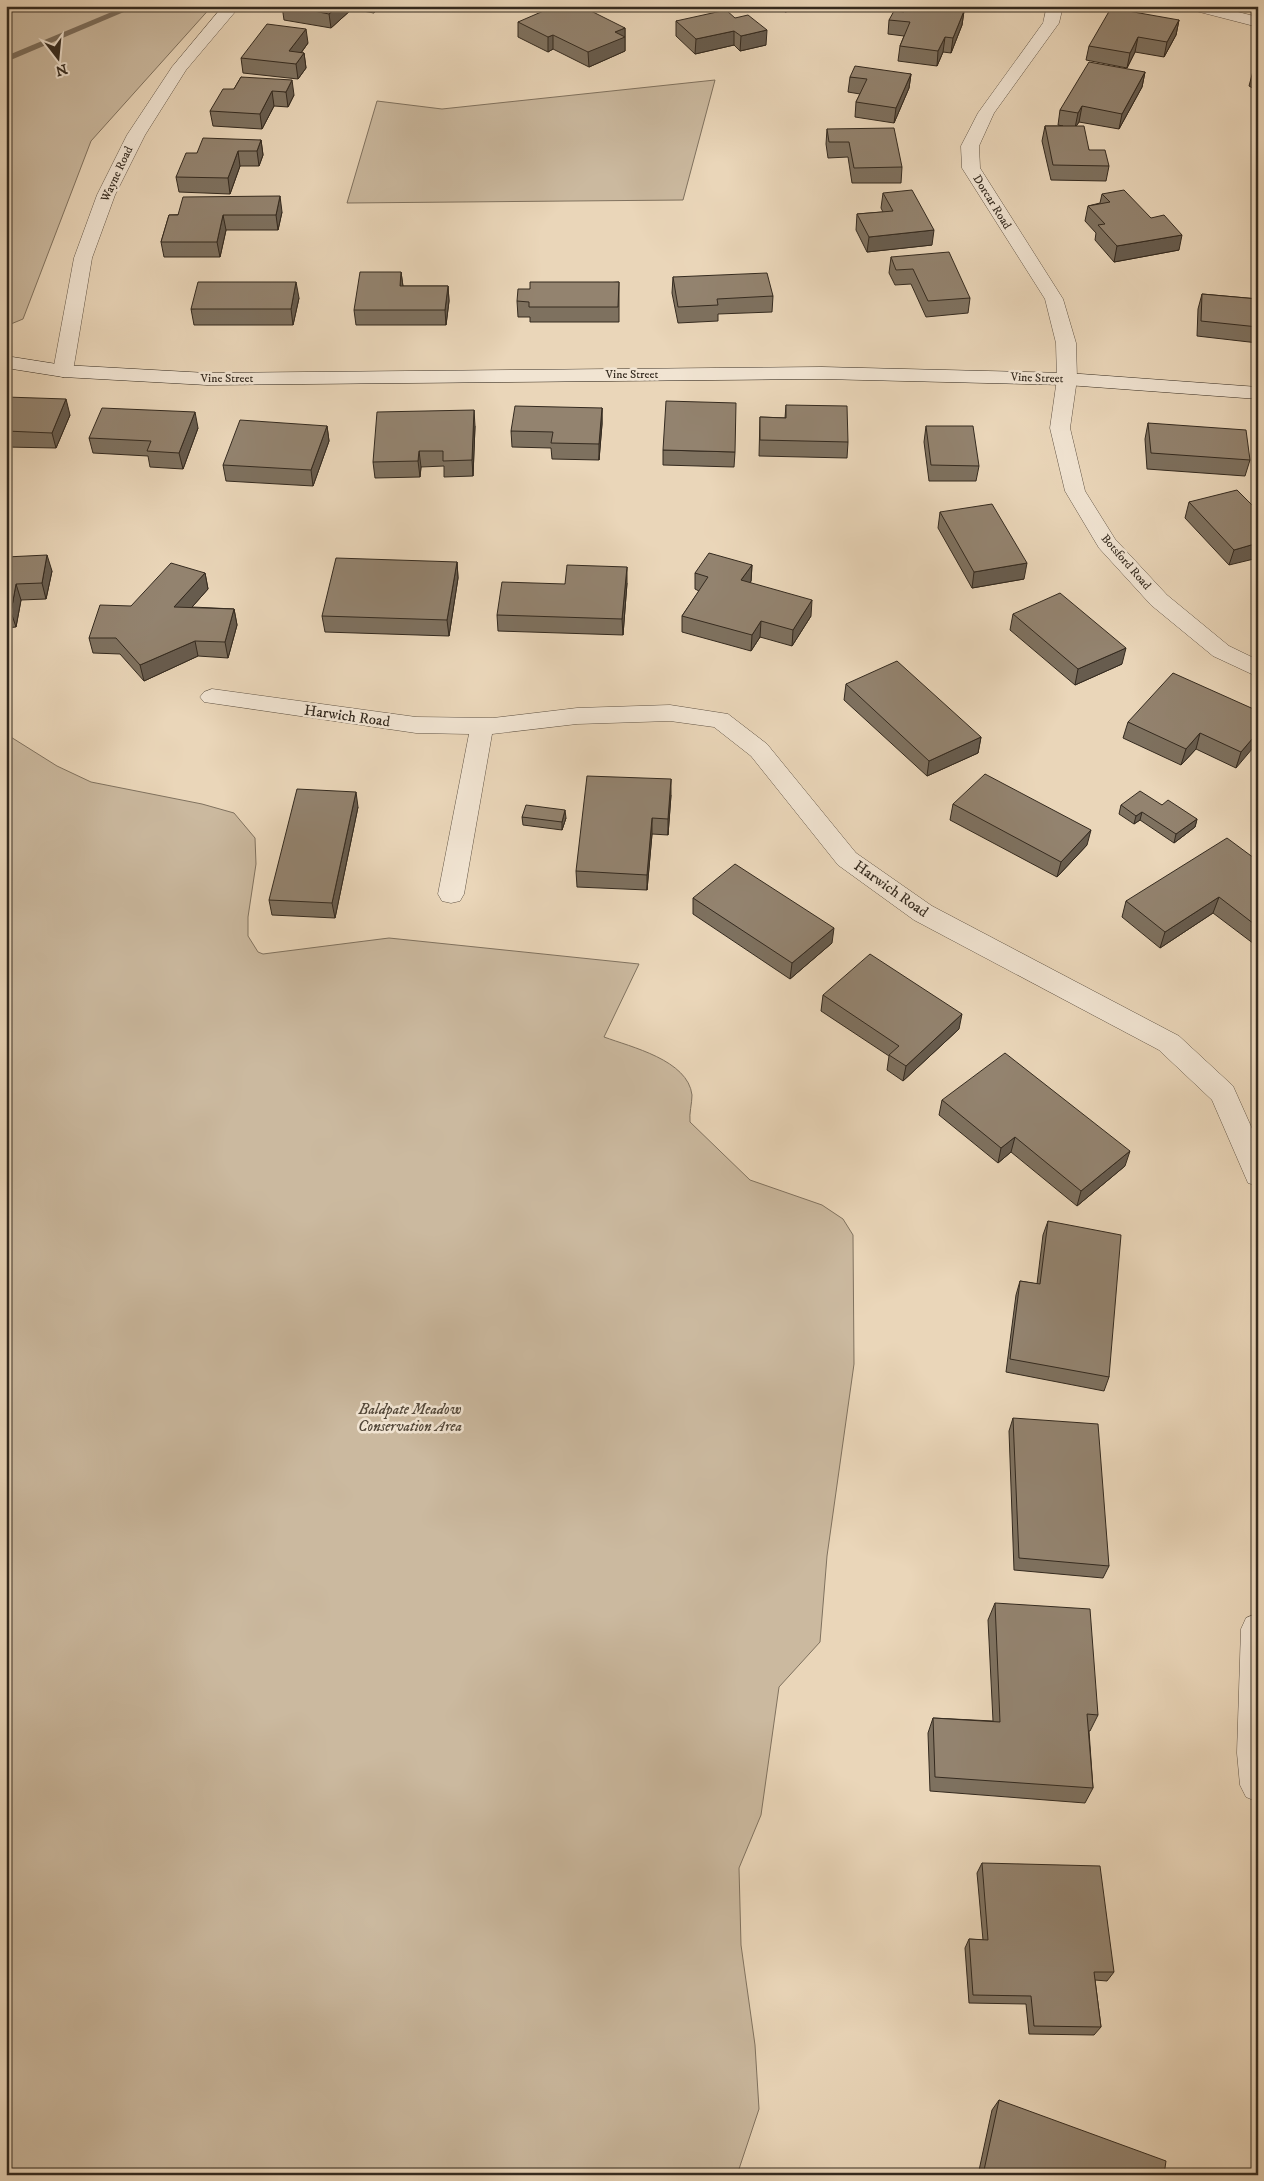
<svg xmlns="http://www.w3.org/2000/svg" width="1264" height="2181" font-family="'IM FELL DW Pica',serif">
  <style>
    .green { fill: #cbb99f; stroke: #80725f }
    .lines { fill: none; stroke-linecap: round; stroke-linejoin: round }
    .stream { fill: #7c6e5c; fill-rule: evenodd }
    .street-casing { stroke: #625546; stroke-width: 1 }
    .secondary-casing { stroke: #342a1f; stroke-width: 1 }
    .street { fill: #f1e4d2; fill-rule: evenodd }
    .secondary { fill: #f1e4d2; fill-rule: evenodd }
    .wall { fill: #7e715f; stroke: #342a1f }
    .shaded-wall { fill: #675c4e; stroke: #342a1f }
    .building { fill: #93836f; stroke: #342a1f }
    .labels { text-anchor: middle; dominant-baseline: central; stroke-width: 5; stroke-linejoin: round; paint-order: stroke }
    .far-street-label { font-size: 12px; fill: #342a1f; stroke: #f1e4d2 }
    .street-label { font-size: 15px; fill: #342a1f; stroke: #f1e4d2 }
    .park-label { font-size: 15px; font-style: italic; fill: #524739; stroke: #f1e4d2 }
  </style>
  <rect width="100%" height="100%" fill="#ead6b9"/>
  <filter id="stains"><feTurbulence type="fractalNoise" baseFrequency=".004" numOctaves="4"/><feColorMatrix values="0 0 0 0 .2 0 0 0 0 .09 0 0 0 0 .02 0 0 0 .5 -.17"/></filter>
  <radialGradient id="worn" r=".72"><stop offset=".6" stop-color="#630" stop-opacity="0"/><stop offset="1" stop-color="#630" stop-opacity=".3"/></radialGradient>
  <path class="green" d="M6,6h206l-121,135 -68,178 -17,7z
    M715,80l-32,120 -336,3 30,-102 65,8z
    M6,734l51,32 34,16 111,22 32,9 21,25 1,26 -8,53v19l10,16 5,2 126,-16 250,26 -35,73c27,10 84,23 88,58 0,9 -3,18 -2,27l60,58 72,25 21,14 10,16 1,129 -27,192 -7,86 -41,45 -18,128 -22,53 2,77 14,100 4,64 -22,66h-731z"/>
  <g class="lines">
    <path class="stream" d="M126,6h12l-132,56v-6z"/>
    <g class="street-casing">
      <path id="street" d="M223,6h17l-54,64 -41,65 -30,60 -23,63 -19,113 -3,4 -7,2 -7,-2 -3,-4 21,-113 23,-63 30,-60 45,-68z
        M1047,6h16l-4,17 -65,90 -15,33 1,22 83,131 13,44 1,36 -7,49 15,63 30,48 52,56 62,51 29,14v17l-45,-21 -62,-51 -52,-57 -34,-57 -15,-63 7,-49 -1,-36 -11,-44 -83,-131 -1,-22 17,-33 65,-90z
        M1186,6h28l44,11v10l-70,-18z
        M212,689l204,28 77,1 84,-10 93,-3 58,9 39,30 89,109 76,53 247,130 54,50 25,56v44l-10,-3 -36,-83 -53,-50 -245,-130 -76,-55 -87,-109 -37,-29 -44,-6 -93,3 -85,10 -28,160 -4,7 -9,2 -9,-2 -4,-7 31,-160 -53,-1 -212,-31 -4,-5 4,-5z
        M1258,1613v189l-12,-5 -6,-12 -3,-32 4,-124 5,-11z"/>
    </g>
    <g class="secondary-casing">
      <path id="secondary" d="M6,356l57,9 144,8 615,-6 245,6 191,14v12l-191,-14 -245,-6 -615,6 -144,-8 -57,-9z"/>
    </g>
    <use href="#street" class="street"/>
    <use href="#secondary" class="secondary"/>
  </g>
  <path class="wall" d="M282,6h99l-7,7 -22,-4 -21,19 -47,-8z
    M778,6h32l-25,6z
    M811,6h23l-18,4z
    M953,6h24l-2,3z
    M964,11l-2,14 -11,28 -8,-1 -6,14 -39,-5 2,-15 4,-10 -16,-2 1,-14 15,-8z
    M735,18l31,27 -26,6 -6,-6 -39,9 -19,-18v-15z
    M1179,20l-3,15 -12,22 -29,-5 -8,16 -41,-8 3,-14z
    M518,22l107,6v23l-36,16 -36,-18 -5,3 -30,-15z
    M308,43l-7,10h3l2,15 -8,11 -55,-6 -2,-15z
    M1258,59v32l-9,-5 4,-15h2z
    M1145,72l-3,15 -23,42 -40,-7 -3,4 13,24 20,16 -3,15 -55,-1 -9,-39 3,-15h18l-5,-1 2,-15z
    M911,74l-2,14 -15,35 -39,-6 1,-15 4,-8 -12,-2 2,-15z
    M241,77l53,18 -6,12 -14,-1 -12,23 -49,-3 -3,-15 24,-22z
    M827,129l75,38 -1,16h-49l-4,-26 -20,1 -2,-14z
    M261,140l2,15 -4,11h-19l-10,28 -51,-2 -3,-15 21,-24z
    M883,193l49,52 -65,7 -11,-22 1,-16 26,-2 -2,-4z
    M1102,194l77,56 -65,12 -19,-22 1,-7 -11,-12 3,-15 12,-3z
    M282,212l-4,18h-52l-6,27h-56l-3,-15 8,-27z
    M891,257l79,41 -2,15 -42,4 -15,-33 -16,1 -6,-12z
    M401,272l2,14h45l1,15 -3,24h-90l-2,-15z
    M673,277l100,19 -1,16 -54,2v7l-40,2 -6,-30z
    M619,282v40h-89v-5h-12l-1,-16 13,-12z
    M1202,294l56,5v44l-61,-7 1,-27z
    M299,298l-6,27h-99l-3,-16z
    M6,397l64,18 -14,33 -50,-1z
    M786,405l62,37 -1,16 -88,-2 1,-39 25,1z
    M602,408v16l-3,36 -47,-1 -1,-11 -39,-1 -1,-16z
    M1148,423l102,37 -5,16 -98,-7 -2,-30z
    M327,426l2,15 -16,45 -87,-5 -3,-16z
    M475,426l-2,50 -29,1v-11l-23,1 -1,10 -45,1 -2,-16z
    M926,426l53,40 -3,15h-47l-5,-39z
    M198,428l-15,41 -33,-2 -2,-11 -55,-3 -4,-15z
    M663,450l72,2 -1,15 -71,-2z
    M1189,502l69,9 -29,54 -44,-47z
    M940,512l84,67 -52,9 -34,-60z
    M6,557l46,14 -6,28 -25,1 -5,27 -10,1z
    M457,562l1,16 -9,58 -124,-4 -3,-16z
    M752,565l-1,16 -1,2 61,33 -19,30 -32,-9 -9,14 -69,-19v-16l17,-25 -4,-2v-16z
    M205,573l3,16 -16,18 42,2 3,16 -9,33 -30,-2 -54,25 -24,-27 -27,-1 -4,-15 42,-32z
    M627,583l-4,52 -125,-4 -1,-16 68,-31z
    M1013,614l109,50 -47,21 -65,-55z
    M846,684l135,53 -3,16 -51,23 -83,-76z
    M1258,711l-22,57 -40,-19 -15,16 -58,-27 5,-16z
    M671,795l-3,40 -16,-1 -5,56 -70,-3 -1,-16z
    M953,804l134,41 -30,32 -107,-57z
    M1121,805h41l35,14 -2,8 -21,16 -34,-23 -6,4 -15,-10z
    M358,807l-23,111 -63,-3 -3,-15z
    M522,817l44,1 -4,12 -39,-5z
    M1258,861v86l-45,-34 -53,35 -38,-31 4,-16z
    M693,898l139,45 -42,36 -97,-65z
    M823,995l136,34 -56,52 -16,-11 2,-14 -68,-45z
    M942,1100l183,66 -48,40 -66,-54 -13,11 -59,-48z
    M1048,1221l61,156 -5,14 -98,-19 10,-77 4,-14 17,3 6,-49z
    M1013,1418l96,148 -6,12 -89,-8 -5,-139z
    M995,1603l103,112 -8,16h-1l4,57 -8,15 -155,-12 -2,-58 5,-15 60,3 -5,-101z
    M982,1863l132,109 -7,9 -12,-1 6,47 -7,8 -65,-1 -3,-30 -57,-1 -4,-55 4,-9 14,1 -6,-67z
    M999,2100l165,75h-186l14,-65z"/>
  <path class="shaded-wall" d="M338,6h14v3l-21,19 -2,-14z
    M373,6h8l-7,7z
    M785,6h25l-25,6z
    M816,6h18l-18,4z
    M964,11l-2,14 -11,28 2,-15z
    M1179,20l-3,15 -12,22 3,-15z
    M625,28v23l-36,16 -1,-15 27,-20z
    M306,29l2,14 -15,21 -4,-13z
    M767,30l-1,15 -26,6 1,-15z
    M734,31v14l-39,9 1,-15z
    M553,35v14l-5,3v-15z
    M945,37l-2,15 -6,14 1,-15z
    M1138,37l-3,15 -8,16 3,-15z
    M304,53l2,15 -8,11 -2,-15z
    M1145,72l-3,15 -23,42 3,-15z
    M911,74l-2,14 -15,35 2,-15z
    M292,80l2,15 -6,12 -2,-15z
    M272,91l2,15 -12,23 -2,-15z
    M1082,106l-3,16 -4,6 3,-15z
    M261,140l2,15 -4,11 -2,-15z
    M238,151l2,15 -10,28 -2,-16z
    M280,196l2,16 -4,18 -2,-15z
    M223,215l3,15 -6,27 -3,-15z
    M934,230l-2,15 -65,7 2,-15z
    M1182,235l-3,15 -65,12 3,-16z
    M401,272l2,15 -3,-1z
    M296,282l3,16 -6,27 -2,-16z
    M448,286l1,15 -3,24 -1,-15z
    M66,399l4,16 -14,33 -4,-15z
    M602,408v16l-3,36v-16z
    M474,410l1,16 -2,50 -1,-16z
    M195,412l3,16 -15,41 -4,-16z
    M327,426l2,15 -16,45 -2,-16z
    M419,451l2,16 -1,10 -2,-16z
    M1258,543v15l-29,7 5,-15z
    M47,555l5,16 -6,28 -4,-16z
    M457,562l1,16 -9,58 -2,-16z
    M1027,563l-3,16 -52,9 2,-16z
    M752,565l-1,16 -11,15 1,-16z
    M627,567v16l-4,52 -1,-16z
    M205,573l3,16 -30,34 -4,-16z
    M16,584l5,16 -5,27 -5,-15z
    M812,600l-1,16 -19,30 1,-16z
    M234,609l3,16 -9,33 -3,-16z
    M761,621l-1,16 -9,14 1,-16z
    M195,641l3,15 -54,25 -4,-16z
    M1126,648l-4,16 -47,21 3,-16z
    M1258,732v10l-22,26 5,-16z
    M1200,733l-4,16 -15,16 5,-16z
    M981,737l-3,16 -51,23 2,-15z
    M671,779v16l-3,40v-16z
    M356,792l2,15 -23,111 -3,-15z
    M565,810l1,8 -4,12v-8z
    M1142,812l-2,8 -6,4 2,-8z
    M652,818v16l-5,56v-15z
    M1197,819l-2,8 -21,16 2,-9z
    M1091,830l-4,15 -30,32 4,-15z
    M1219,897l-6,16 -53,35 5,-16z
    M834,928l-2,15 -42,36 2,-16z
    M962,1014l-3,15 -56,52 3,-15z
    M1015,1137l-4,15 -13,11 3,-15z
    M1130,1151l-5,15 -48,40 4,-15z"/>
  <path class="building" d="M288,6h50l-9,8z
    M555,6h26l44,22 -10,4 10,5 -37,15 -35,-17 -5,2 -30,-15z
    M907,6h21l36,5 -11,27 -8,-1 -7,14 -38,-5 10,-24 -21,-2 5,-9 10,1z
    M1111,8l68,12 -12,22 -29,-5 -8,16 -41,-7z
    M726,10l9,8 13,-3 19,15 -26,6 -7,-5 -38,8 -20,-18z
    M267,24l39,5 -17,22 15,2 -8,11 -55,-6z
    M1089,62l56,10 -23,42 -40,-8 -4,7 -18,-3z
    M855,66l56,8 -15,34 -40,-6 11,-23 -17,-2z
    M1258,69v5l-5,-3z
    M241,77l51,3 -6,12 -14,-1 -12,23 -50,-3 13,-22h11z
    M1045,126h39l5,24h16l4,16 -56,-1z
    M894,128l8,39 -48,1 -5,-26h-20l-2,-13z
    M203,138l58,2 -4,11h-19l-10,27 -52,-1 10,-24h11z
    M912,190l22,40 -65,7 -12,-23 36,-3 -10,-18z
    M1124,190l27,28 13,-3 18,20 -65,11 -19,-21 7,-1 -17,-18 22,-4 -8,-8z
    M280,196l-4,19h-53l-6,27h-56l8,-27h9l5,-18z
    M949,252l21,46 -42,3 -15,-32 -17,1 -5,-13z
    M360,272h41l-1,14h48l-3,24h-91z
    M767,273l6,23 -56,3 1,6 -40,2 -5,-30z
    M198,282h98l-5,27h-100z
    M530,282h89l-1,25h-89v-5l-12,-1 1,-12h12z
    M1202,294l56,5v28l-57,-6z
    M6,397l60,2 -14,34 -46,-2z
    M666,401l70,2 -1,49 -72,-2z
    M786,405l61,1 1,36 -88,-2v-23l26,1z
    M515,406l87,2 -3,36 -48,-1 2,-11 -42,-1z
    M102,408l93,4 -16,41 -32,-2 4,-10 -62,-3z
    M474,410l-2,50 -29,1v-10h-24l-1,10 -45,1 4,-50z
    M240,420l87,6 -16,44 -88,-5z
    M1148,423l98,7 4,30 -99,-7z
    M926,426h47l6,40 -48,-1z
    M1237,490l21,21v32l-24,7 -45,-48z
    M992,504l35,59 -53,9 -34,-60z
    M709,553l43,12 -11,15 71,20 -19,30 -32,-9 -9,14 -70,-19 26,-39 -13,-4z
    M47,555l-5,28 -26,1 -5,28h-5v-55z
    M336,558l121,4 -10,58 -125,-4z
    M171,563l34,10 -31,34 60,2 -9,33 -30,-1 -55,24 -24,-27h-27l11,-33 31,1z
    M567,565l60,2 -5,52 -125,-4 5,-33 63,2z
    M1060,593l66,55 -48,21 -65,-55z
    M897,661l84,76 -52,24 -83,-77z
    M1173,673l85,38v21l-17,20 -41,-19 -14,16 -58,-27z
    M985,774l106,56 -30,32 -108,-58z
    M587,776l84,3 -3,40 -16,-1 -5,57 -71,-4z
    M297,789l59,3 -24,111 -63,-3z
    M1140,791l22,14 6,-5 29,19 -21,15 -34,-22 -6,4 -15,-11z
    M526,805l39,5 -3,12 -40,-5z
    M1227,838l31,23v66l-39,-30 -54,35 -39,-31z
    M735,864l99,64 -42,35 -99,-65z
    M870,954l92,60 -56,52 -17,-11 10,-9 -76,-51z
    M1005,1053l125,98 -49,40 -66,-54 -14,11 -59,-48z
    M1048,1221l73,14 -12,142 -99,-18 10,-78 20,3z
    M1013,1418l85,6 11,142 -90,-8z
    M995,1603l95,6 8,106 -11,-1 6,74 -158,-11 -2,-59 67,4z
    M982,1863l118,3 14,106h-20l7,55 -67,-1 -3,-30 -58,-1 -4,-56 19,1z
    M999,2100l167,61 -2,14h-181z"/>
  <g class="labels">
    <g class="far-street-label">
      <text transform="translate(117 174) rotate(-65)">Wayne Road</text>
      <text transform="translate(992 202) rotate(58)">Dorcar Road</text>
      <text x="632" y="374">Vine Street</text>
      <text x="227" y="378">Vine Street</text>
      <text transform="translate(1037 378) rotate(2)">Vine Street</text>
      <text transform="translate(1126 562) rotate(49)">Botsford Road</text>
    </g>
    <g class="street-label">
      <text transform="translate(347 716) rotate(8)">Harwich Road</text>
      <text transform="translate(891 889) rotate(35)">Harwich Road</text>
    </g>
    <g class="park-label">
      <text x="410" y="1409">Baldpate Meadow<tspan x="410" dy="17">Conservation Area</tspan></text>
    </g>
  </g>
  <rect width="1264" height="2181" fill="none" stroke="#ead6b9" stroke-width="25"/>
  <rect x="8" y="8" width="1249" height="2166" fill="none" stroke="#342a1f" stroke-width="2.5"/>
  <rect x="12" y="12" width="1239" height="2156" fill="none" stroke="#342a1f"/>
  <g transform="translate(58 58) rotate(164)" stroke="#f1e4d2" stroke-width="4" paint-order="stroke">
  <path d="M0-4L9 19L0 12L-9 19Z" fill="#342a1f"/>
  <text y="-8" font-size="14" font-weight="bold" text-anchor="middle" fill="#342a1f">N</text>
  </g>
  <rect width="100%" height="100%" filter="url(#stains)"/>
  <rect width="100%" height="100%" fill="url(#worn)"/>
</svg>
